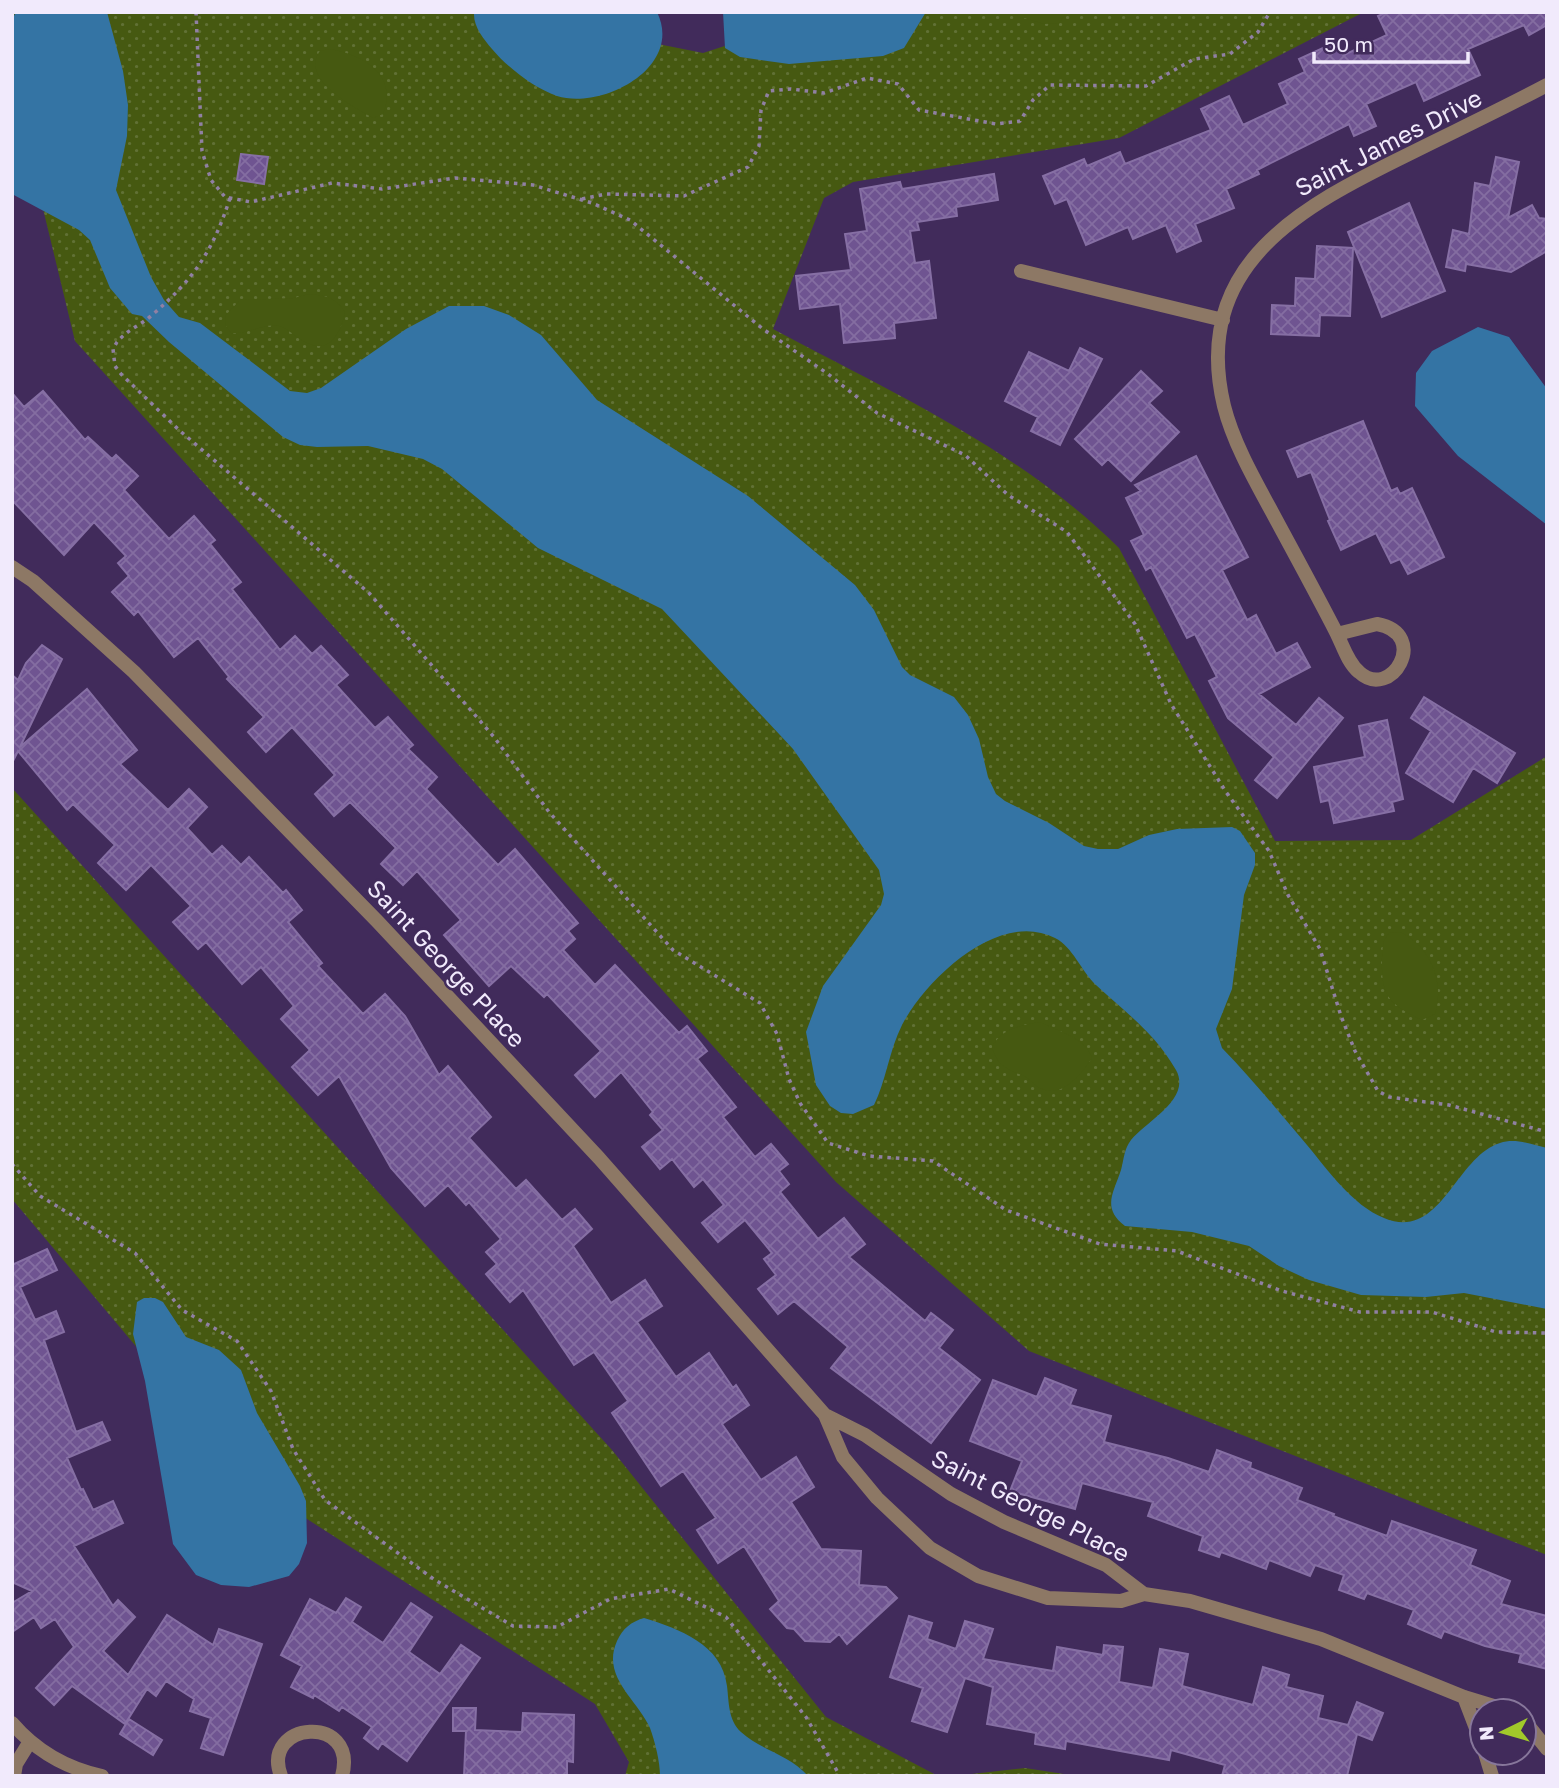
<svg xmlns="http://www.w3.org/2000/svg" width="1559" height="1788" font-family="'Golos Text',sans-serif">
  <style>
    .grass { fill: url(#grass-dots) }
    .pitch { fill: #465911 }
    .water { fill: #3474a4 }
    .building { fill: url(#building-cross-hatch); stroke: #866fa4; stroke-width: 2 }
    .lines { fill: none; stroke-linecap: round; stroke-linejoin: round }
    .path { stroke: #9080a3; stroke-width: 3.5; stroke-dasharray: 3.5 5; stroke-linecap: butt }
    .street { stroke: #8d7865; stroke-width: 14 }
    .labels { text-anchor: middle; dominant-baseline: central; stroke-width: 5; stroke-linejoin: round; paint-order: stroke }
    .street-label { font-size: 24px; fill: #f1eafc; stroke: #412b5b }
  </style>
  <defs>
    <pattern id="grass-dots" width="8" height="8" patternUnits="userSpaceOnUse" patternTransform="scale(1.75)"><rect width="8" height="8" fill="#465911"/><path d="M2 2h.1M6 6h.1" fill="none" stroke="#617135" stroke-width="1.8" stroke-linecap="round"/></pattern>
    <pattern id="building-cross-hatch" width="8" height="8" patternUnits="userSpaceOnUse" patternTransform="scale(1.75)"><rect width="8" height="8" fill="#6f5491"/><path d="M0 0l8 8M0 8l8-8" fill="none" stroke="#846da1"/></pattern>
  </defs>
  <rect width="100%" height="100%" fill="#412b5b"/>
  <path class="grass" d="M12,12h531l45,18 115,23 126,-41h535l-245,126 -266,44 -29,16 -51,131c122,65 247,121 346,219l156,293 136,-1 136,-84v799l-518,-204 -193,-169 -761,-841 -38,-157 -25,-12z
    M12,788l600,662 214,267 112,59h-313l4,-14 -34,-58 -344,-221 -239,-284z
    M1025,1768l52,8h-123z"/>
  <path class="pitch" d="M1004,12h62v1l-7,10 -15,1z
    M330,49c33,6 69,26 53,65l-10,4c-19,-11 -74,-39 -53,-67z
    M309,294c17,2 26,3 36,18 -4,20 -14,42 -38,31 -10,-4 -17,-14 -28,-17 -17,-3 -31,9 -48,7l-5,-7 -1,-10 15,-16 54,-2z
    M1400,932c30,14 45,50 35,82l-13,6c-34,-16 -41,-24 -40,-62 1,-11 0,-17 7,-25z
    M1040,1022c19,10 45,15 52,36 -10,15 -30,42 -52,30 -6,-3 -11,-10 -18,-13 -16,-6 -25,-10 -30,-28 9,-18 29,-22 48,-25z"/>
  <path class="water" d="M16,12h91l16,59 5,34 -1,31 -11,54 35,87 13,23 15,17 21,6 90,68 17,2 14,-5 85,-59 43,-23h35l25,9 32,20 56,65 151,96 107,89 19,25 28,57 8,8 44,22 14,18 11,24 9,38 8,17 9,7 44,22 35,23 14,3h20l31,-14 28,-6 55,-2 8,4 15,22v12l-11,30 -12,94 -16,40 6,19c30,31 57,64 85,97 21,25 45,60 77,73 57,24 71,-61 116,-75 15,-5 31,1 47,5v161l-83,-16 -38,4 -65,-2 -52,-15 -30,-14 -30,-20 -57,-14 -67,-6c-24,-18 -11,-34 -4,-56 3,-11 3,-21 10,-30 15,-19 61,-41 45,-70 -22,-38 -49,-56 -80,-85 -15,-14 -23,-38 -41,-47 -56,-29 -129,41 -153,87 -13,26 -16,56 -28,80l-21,9 -12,-1 -11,-7 -14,-21 -10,-53 17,-46 58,-81 3,-11 -5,-24 -86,-121 -131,-140 -124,-61 -96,-79 -19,-10 -55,-13 -51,1 -17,-2 -17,-8 -114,-95 -27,-26 -10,-2 -22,-26 -20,-48 -11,-10 -67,-36v-174z
    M474,12h183c27,55 -54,98 -100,84 -23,-8 -49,-28 -65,-47 -8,-10 -19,-22 -18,-37z
    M723,12h203l-22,36 -21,8 -94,8 -49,-7 -15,-9z
    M1478,327l31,10 38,52v136l-89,-69 -43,-50 1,-33 16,-22z
    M144,1298h11l8,4 23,35 33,13 22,20 16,43 43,73 6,15 1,42 -8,21 -10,12 -40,11 -28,-2 -25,-10 -23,-31 -28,-163 -12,-47 4,-32z
    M644,1618c35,11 78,26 83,68 2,16 1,34 14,46 21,19 49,23 67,44h-148c0,-15 -5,-34 -10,-48 -13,-29 -49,-51 -33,-87 6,-13 14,-19 27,-23z"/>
  <path class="building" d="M1387,12h160v13l-18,10 -5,-10 -56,24 12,26 -56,26 -8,-19 -50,22 10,22 -22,10 -5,-12 -92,46 2,4 -33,15 8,19 -39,16 6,17 -24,11 -11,-27 -33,14 -5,-12 -42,18 -19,-46 -12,5 -12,-28 41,-17 3,7 33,-14 5,12 86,-34 -10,-21 28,-13 14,29 45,-21 -9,-20 26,-12 -6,-13 39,-18 6,14 43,-20 -9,-19z
    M241,154l27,3 -4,27 -27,-4z
    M1496,157l23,5 -11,56 24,-13 7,13 8,1v32l-36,21 -45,-8 -1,7 -19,-4 7,-37 16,4 6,-51 15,3z
    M994,174l4,26 -42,7 1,9 -40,6 2,8 -9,1 5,32 14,-2 7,57 -42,5 1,15 -51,5 -4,-39 -40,5 -4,-33 55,-6 -6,-36 22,-3 -7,-42 40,-7 2,7z
    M1409,203l36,88 -63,26 -34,-85z
    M1317,246l36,2 -3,68 -30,-1 -1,21 -48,-2 1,-29 23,1 1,-28 19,1z
    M1080,348l22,11 -42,86 -29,-14 7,-14 -33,-16 24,-49 40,19z
    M1141,371l21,20 -13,12 30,29 -48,49 -23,-22 -6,6 -27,-26z
    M43,391l42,49 3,-3 24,22 4,-4 22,21 -14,14 45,49 25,-23 21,24 -5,4 31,38 -9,7 48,61 15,-14 17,18 9,-8 27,29 -12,10 39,43 13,-11 25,28 -5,4 29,28 -11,12 72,76 17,-16 63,74 -10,8 7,8 -12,11 32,35 20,-20 64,68 8,-7 20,25 -10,8 39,48 -13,10 32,40 16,-13 17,20 -9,7 10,13 -9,8 38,47 26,-21 21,26 -16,13 76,64 6,-8 22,17 -14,18 41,32 -49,63 -100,-75 17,-21 -54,-46 -16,13 -20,-25 18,-14 -12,-16 8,-6 -27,-33 -27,22 -16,-19 22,-18 -21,-26 -9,8 -22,-28 -12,10 -18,-22 21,-17 -13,-15 3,-3 -32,-40 -26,25 -20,-22 26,-24 -54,-57 -3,3 -33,-31 -22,20 -45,-51 17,-15 -44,-49 -14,14 -22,-21 15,-16 -46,-46 -16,14 -19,-22 20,-19 -43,-48 -26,25 -18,-20 16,-15 -37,-38 2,-2 -31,-39 -24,19 -36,-46 -4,4 -22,-23 17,-16 -11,-13 8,-7 -32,-34 -30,33 -52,-55v-107l12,14z
    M1363,421l28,70 6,-3 3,6 12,-6 32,69 -36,17 -8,-15 -9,4 -15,-30 -35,17 -13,-29 2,-1 -19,-48 -13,5 -11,-26z
    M1196,456l52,101 -26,13 25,50 9,-5 20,39 21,-11 13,24 -51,27 37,31 23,-27 24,20 -66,80 -22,-18 19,-23 -46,-39 -19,-37 8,-4 -22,-43 -8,4 -36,-71 -5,3 -15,-29 13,-6 -18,-37 15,-7 -6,-6z
    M42,645l20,14 -42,88 67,-58 50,61 -17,14 48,46 21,-21 18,18 -20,21 25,27 10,-9 19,19 8,-8 34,36 3,-3 16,20 -14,12 34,41 -4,3 45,48 22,-20 20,22 34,59 9,-9 43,51 -22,21 47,51 10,-9 36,40 13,-11 17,20 -19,17 38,57 34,-23 17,26 -25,16 39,55 33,-24 24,35 3,-3 13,20 -27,19 39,56 35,-23 18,30 -23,15 30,47 40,2 -2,34 27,2 11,11 -50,46 -8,-10 -9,8 -25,-1 -11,-12 -7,-1 -17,-19 9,-8 -35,-55 -26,17 -21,-33 19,-12 -33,-47 -22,15 -49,-73 16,-12 -34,-49 -20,13 -51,-75 -13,12 -24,-28 11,-10 -11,-12 15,-13 -32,-37 -3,3 -18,-20 -23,21 -34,-38 -52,-92 -21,19 -26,-28 18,-17 -29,-31 13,-13 -33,-39 -19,17 -36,-42 -8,7 -25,-27 18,-16 -40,-41 -25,25 -28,-27 17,-18 -42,-41 -6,6 -49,-59 -6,12v-88l6,5 8,-17z
    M1424,697l91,56 -18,30 -24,-15 -20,34 -47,-29 25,-42 -20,-13z
    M1387,720l16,79 -11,3 2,9 -60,12 -5,-23 -8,2 -7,-35 51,-10 -6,-31z
    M47,1249l10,21 -37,17 15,33 21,-9 8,21 -20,8 32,92 26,-10 8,18 -43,18 14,32 2,-1 10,21 20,-9 10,22 -49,23 39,60 5,-6 17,17 -32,34 25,24 39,-60 46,30 6,-16 43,15 -39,111 -22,-7 10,-30 -21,-7 4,-12 -28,-18 -10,15 -9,-7 -22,35 -53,-38 -18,19 -18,-17 38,-41 -19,-28 -14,9 -7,-11 -22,15v-29l20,-12 -20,-9v-317z
    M1045,1378l31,12 -6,15 41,11 -7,26 64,16 41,14 8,-22 34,13 -1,5 52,20 -5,12 37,14 -1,2 54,20 5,-15 84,29 -6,15 40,16 -9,23 46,12v53l-28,-7 2,-8 -36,-8 -41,-15 -3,7 -33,-14 6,-14 -47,-17 -3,6 -25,-9 5,-15 -29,-10 -5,11 -41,-16 -3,9 -45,-17 -2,5 -20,-7 4,-14 -55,-20 5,-14 -71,-19 -7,26 -65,-18 12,-30 -52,-20 23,-61 44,17z
    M346,1598l15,9 -9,15 31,21 28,-40 21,14 -23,35 31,22 21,-29 19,13 -73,103 -25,-18 -4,6 -14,-11 8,-11 -30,-20 -3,4 -25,-16 -1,3 -22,-11 11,-21 -21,-11 29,-56 26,14z
    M909,1616l23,7 -5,16 29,10 9,-28 28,8 -10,30 70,12 4,-24 46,8 1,-10 19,2 -4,35 34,6 7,-39 28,5 -6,32 71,19 10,-38 26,8 -3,12 37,9 -5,22 30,7 9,-23 26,11 -11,27 -15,-6 -10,42h-125l3,-11 -54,-15 -2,10 -103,-19 -1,8 -30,-5 1,-11 -49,-9 6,-37 -28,-9 -18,54 -35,-11 11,-33 -33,-11z
    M453,1708h23l-1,22 47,2 1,-19 51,2 -1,47 -6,-1v15h-103l2,-45h-13z
    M129,1719l33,21 -9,15 -33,-21z"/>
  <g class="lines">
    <path class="path" d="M196,12l6,139 9,29 14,17 26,5 81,-19 50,6 73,-11 78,7 59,18 38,17 133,109 65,45 49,39 88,42 43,40 59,37 68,92 36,80 55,88 43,59 19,44 32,54 21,67 14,35 23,40 11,6 60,8 98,27
      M230,198c-17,53 -36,81 -78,117 -11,10 -25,15 -35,27l-4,7 2,17 6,8 58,56 190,163 125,144 55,75 124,138 87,53 17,31 12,45 11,24 28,40 41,13 64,5 73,49 94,34 77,7 105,40 78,21h72l64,20 51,1
      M582,199l24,-5 78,2 64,-29 11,-21 2,-36 8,-19 22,-2 33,4 43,-15 31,6 21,26 77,14 24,-3 13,-21 17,-15 96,1 48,-27 36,-5 28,-22 12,-20
      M12,1164l28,32 95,57 47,57 55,31 34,50 22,58 32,51 110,80 78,46 44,1 53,-28 59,-10 57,28 80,100 34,59"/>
    <path class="street" d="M1021,271l202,49
      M12,567l21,14 101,91 244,250 221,236 226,257 40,20 86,59 53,28 102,43 38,29
      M1377,624c54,10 14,78 -18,48 -11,-9 -16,-26 -22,-38z
      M1337,634c-21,-41 -43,-81 -65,-122 -18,-33 -39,-70 -48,-106 -34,-142 79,-200 185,-252 46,-23 93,-45 138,-69
      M825,1415l18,42 34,41 53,50 48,28 70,22 73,3 23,-7 46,7 131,38 143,58 46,14
      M1464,1697l18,47
      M1524,1720l23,29
      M12,1723c24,28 53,45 90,53
      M1485,1753l7,23
      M14,1776l2,-12 13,-21
      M281,1776c-21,-55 78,-63 61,0"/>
  </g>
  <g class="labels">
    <g class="street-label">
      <text transform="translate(1388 142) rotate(-27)">Saint James Drive</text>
      <text transform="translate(447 963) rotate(47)">Saint George Place</text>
      <text transform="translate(1031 1505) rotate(27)">Saint George Place</text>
    </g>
  </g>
  <rect width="1559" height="1788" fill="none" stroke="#f1eafc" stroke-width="28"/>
  <g transform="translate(1503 1732) rotate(265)"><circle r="33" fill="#412b5b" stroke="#87779b" stroke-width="2"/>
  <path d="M0-5L12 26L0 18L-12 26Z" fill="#a1c92a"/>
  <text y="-10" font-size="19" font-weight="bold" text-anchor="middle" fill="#f1eafc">N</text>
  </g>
  <path d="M1314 52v10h154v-10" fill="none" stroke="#f1eafc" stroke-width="3.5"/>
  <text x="1324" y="52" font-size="21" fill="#f1eafc" stroke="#412b5b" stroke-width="5" paint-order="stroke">50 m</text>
</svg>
